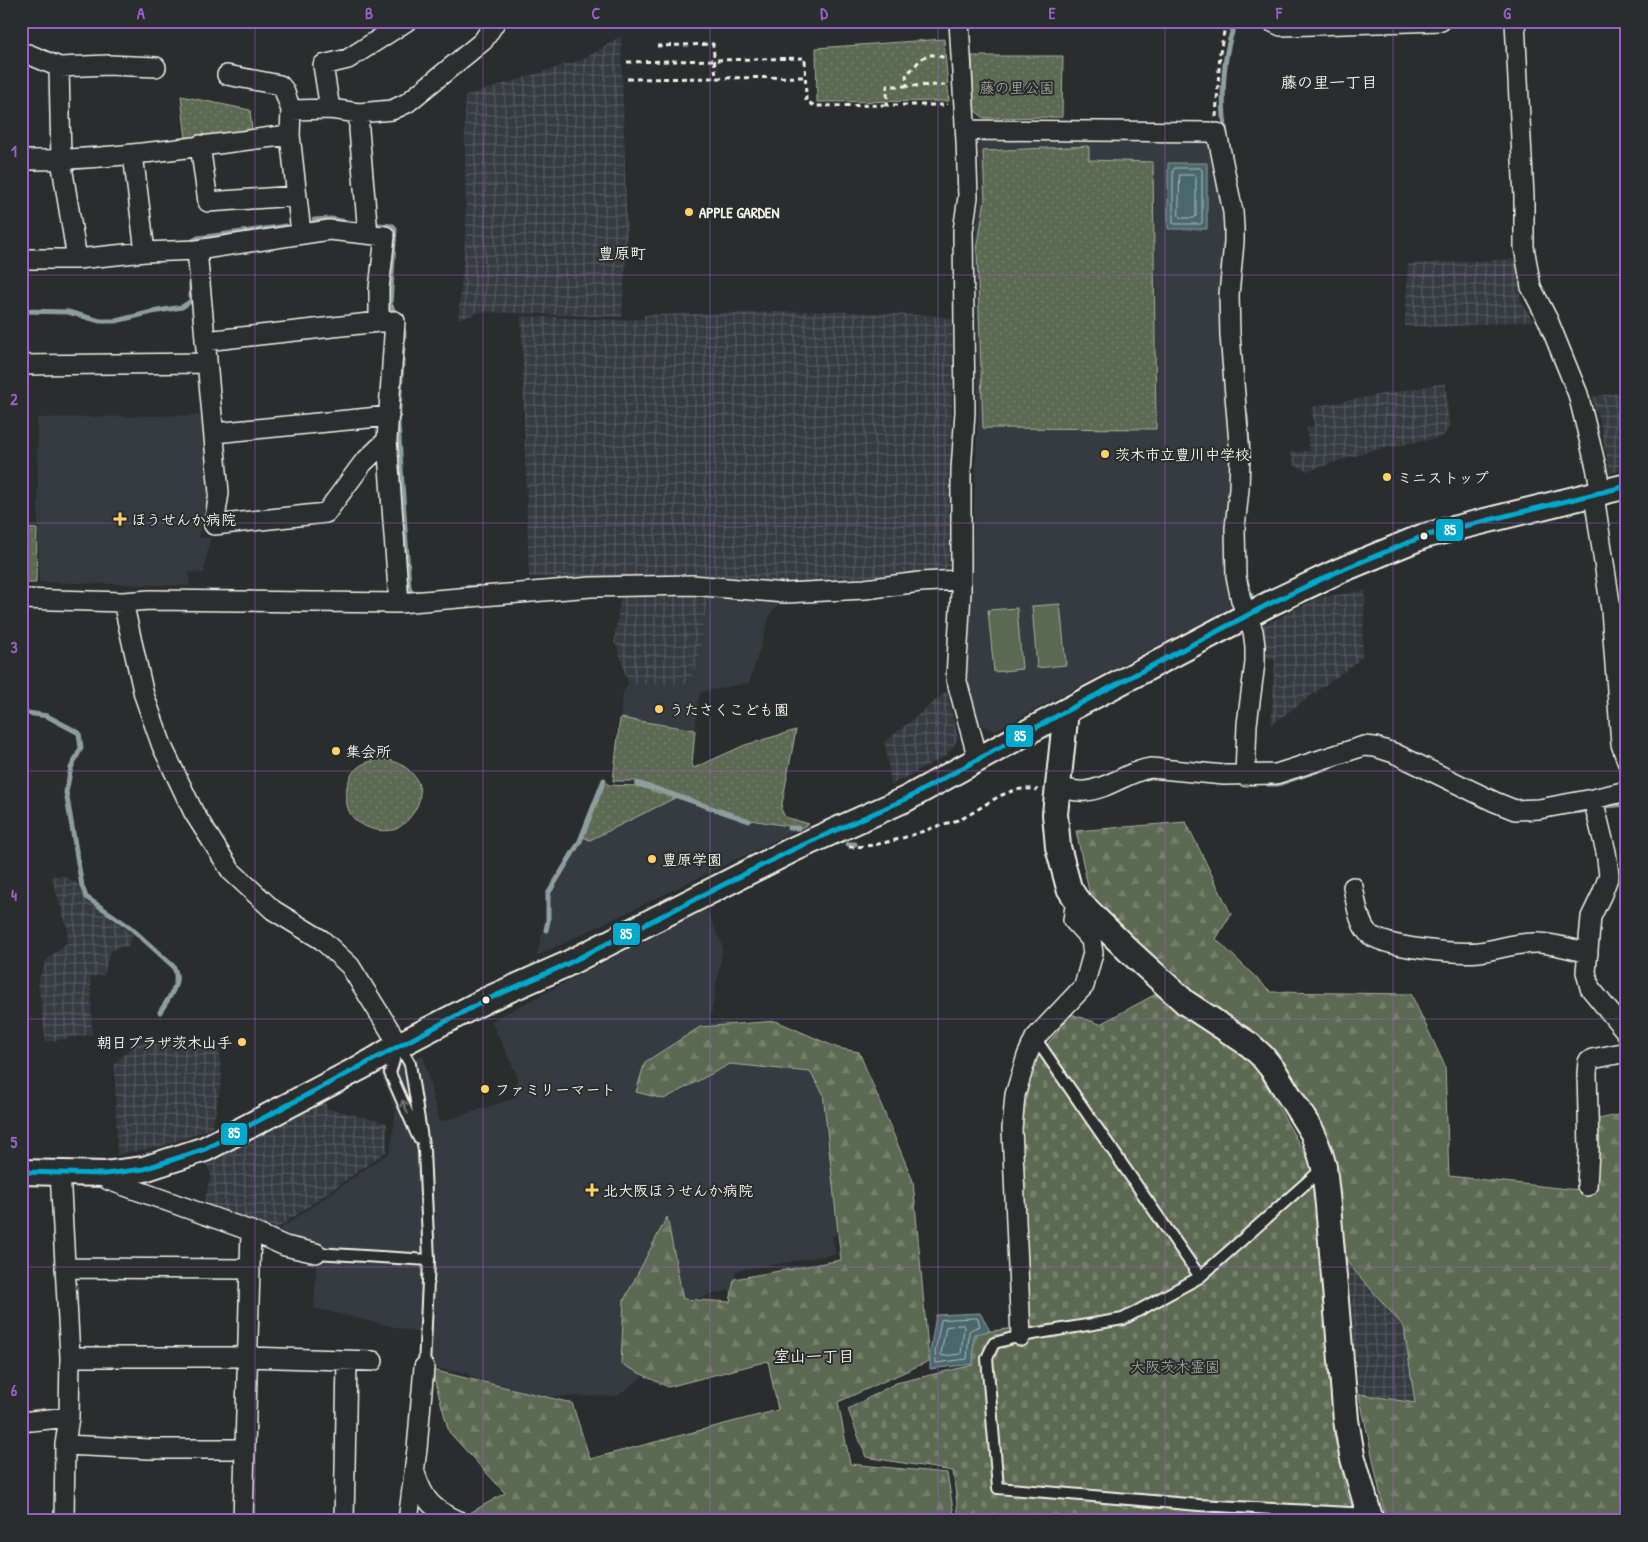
<svg xmlns="http://www.w3.org/2000/svg" width="1648" height="1542" font-family="'Patrick Hand','Klee One',sans-serif">
  <style>
    .built { fill: #363b41 }
    .industrial { fill: url(#industrial-grid) }
    .forest { fill: url(#forest-firs); stroke: #a8ae9d }
    .cemetery { fill: url(#cemetery-stones); stroke: #a8ae9d }
    .park { fill: url(#park-dots); stroke: #a8ae9d }
    .pitch { fill: #5d6a52; stroke: #a8ae9d }
    .water { fill: #4a676e; stroke: #8e9e9f }
    .lines { fill: none; stroke-linecap: round; stroke-linejoin: round }
    .shore { stroke: #b0bab7; stroke-width: 1 }
    .stream { stroke: #8e9e9f; stroke-width: 5 }
    .service-casing { stroke: #f4f1e8; stroke-width: 14 }
    .minor-casing { stroke: #f4f1e8; stroke-width: 22 }
    .tertiary-casing { stroke: #f4f1e8; stroke-width: 28 }
    .path { stroke: #f4f1e8; stroke-width: 3; stroke-dasharray: 5 4; stroke-linecap: butt }
    .service { stroke: #2a2d2e; stroke-width: 10 }
    .minor { stroke: #2a2d2e; stroke-width: 19 }
    .tertiary { stroke: #2a2d2e; stroke-width: 24 }
    .bus-1-casing { stroke: #2a2d2e; stroke-width: 9 }
    .bus-1 { stroke: #00a9ce; stroke-width: 5 }
    .oneway { stroke: #71726f }
    .grid { fill: none; stroke: #995dc9; stroke-width: 1; stroke-opacity: 0.55 }
    .poi-dot { fill: #ffd166; stroke: #2a2d2e; stroke-width: 2 }
    .bus-dot { fill: #f4f1e8; stroke: #2a2d2e; stroke-width: 2 }
    .labels { text-anchor: middle; dominant-baseline: central; stroke-width: 4; stroke-linejoin: round; paint-order: stroke }
    .park-label { font-size: 15px; fill: #b0b4a4; stroke: #2a2d2e }
    .poi-label { font-size: 15px; font-weight: bold; fill: #f4f1e8; stroke: #2a2d2e; text-anchor: start }
    .neighbourhood-label { font-size: 16px; font-weight: bold; fill: #f4f1e8; stroke: #2a2d2e }
    .line-badge { stroke: #2a2d2e; stroke-width: 2 }
    .badge-label { font-size: 14px; text-anchor: middle; font-weight: bold; fill: #fff }
    .neatline { fill: none; stroke: #995dc9; stroke-width: 2 }
    .grid-label { font-size: 16px; text-anchor: middle; font-weight: bold; fill: #995dc9 }
  </style>
  <defs>
    <pattern id="industrial-grid" width="8" height="8" patternUnits="userSpaceOnUse" patternTransform="scale(1.25)"><rect width="8" height="8" fill="#363b41"/><path d="M0 4h8M4 0v8" fill="none" stroke="#54585c"/></pattern>
    <pattern id="forest-firs" width="22" height="20" patternUnits="userSpaceOnUse" patternTransform="scale(1.25)"><rect width="22" height="20" fill="#5d6a52"/><path d="M5 1l3.5 6h-7zM16 11l3.5 6h-7z" fill="#75806b"/></pattern>
    <pattern id="cemetery-stones" width="16" height="16" patternUnits="userSpaceOnUse" patternTransform="scale(1.25)"><rect width="16" height="16" fill="#5d6a52"/><path d="M2 7V4a2 2 0 0 1 4 0v3zM10 15v-3a2 2 0 0 1 4 0v3z" fill="#75806b"/></pattern>
    <pattern id="park-dots" width="8" height="8" patternUnits="userSpaceOnUse" patternTransform="scale(1.25)"><rect width="8" height="8" fill="#5d6a52"/><path d="M2 2h.1M6 6h.1" fill="none" stroke="#75806b" stroke-width="1.8" stroke-linecap="round"/></pattern>
  </defs>
  <rect width="100%" height="100%" fill="#2a2d2e"/>
  <filter id="ink" filterUnits="userSpaceOnUse"><feTurbulence type="fractalNoise" baseFrequency=".02" numOctaves="2"/><feDisplacementMap in="SourceGraphic" scale="10" xChannelSelector="R" yChannelSelector="G"/><feConvolveMatrix kernelMatrix="1 2 1 2 8 2 1 2 1" color-interpolation-filters="sRGB"/></filter>
  <g filter="url(#ink)">
    <path class="built" d="M979,141l234,2 13,66 7,222 1,175 -240,125 -18,-9 -9,-49 11,-263 -3,-168 6,-46z
      M206,415l2,85 -10,37 12,1 -6,35 -15,-1 1,14 -151,-4 -2,-164z
      M709,594l72,7 -10,12 -22,70 -48,9 -3,8 -6,64 3,4 50,-23 51,-15 -15,79 4,8 24,7 -272,132 8,-35 1,-27 33,-57 22,-57 8,5 29,1 108,35 27,3 -23,-4 -113,-39h-24l10,-88 5,-9h59l3,-3 10,-22 2,-28z
      M706,909l17,38 -13,74 57,4 70,25 18,178 -23,8 4,18 -101,17v18l-37,9 -57,80 -24,18 -113,1 -38,-24 -48,-7 1,-33 -105,-25 3,-61 -43,-14 116,-81 6,-41 -16,-39 43,-17 16,67 77,-24 1,-23 -26,-54z"/>
    <path class="industrial" d="M621,36l6,200 -5,81 -141,-5 -23,7 8,-85 -1,-138 119,-37z
      M1520,259v40l13,22 -94,6 -34,-1 3,-62z
      M831,311l106,5 16,3 -3,247 -7,7h-34l-134,13 -89,-5 -157,-4 -8,-261 102,4 21,-1v-4z
      M1445,383l5,44 -8,10 -72,14 -62,20 -14,-6 -4,-13 19,-1 -3,-24 8,-1 -3,-19z
      M1617,393l10,3v72l-17,6 -10,-52 -9,-25z
      M1365,591l-3,67 -91,67 4,-65 -12,-3 -1,-31 58,-29z
      M621,592l88,2 -7,37 -2,27 -10,23 -3,3h-59l-11,-38 -3,-3z
      M947,691l11,48 -11,16 -56,30 -6,-43z
      M51,876h13l14,8 5,14 50,36 -5,12 -12,2 -7,6 -5,21 -13,1 1,58 -46,8 -8,-61 9,-22 19,-15 2,-14z
      M138,1041l81,8 3,30 -10,49 -47,17 -48,10 -2,-91z
      M325,1098l1,10 61,15v28l-116,82 -68,-26 8,-32 -7,-16z
      M1347,1262l57,65 11,77 -56,-10z"/>
    <path class="forest" d="M1186,822l45,92 -15,25 55,53 140,2 34,72 4,110 119,13 23,1 3,-70 33,-7v408h-241l-27,-127 56,9 -11,-76 -57,-65 -14,-103 -66,-110 -106,-76 -72,-82 -13,-60z
      M776,1021l62,27 21,4 54,129 16,180 -91,41 12,62 97,9 8,48h-495l1,-3 44,-25 -56,-61 -17,-62 140,33 18,56 188,-49 -10,-49 -100,26 -47,-23 3,-64 43,-83 16,82 47,3 4,-23 107,-19 -18,-167 -13,-21 -80,-8 -66,35 -28,-7 9,-30 55,-35z"/>
    <path class="cemetery" d="M1158,993l97,73 55,97 6,27 18,244 12,56 11,31h-398l-6,-50 -87,-14 -18,-48 48,-26 77,-18 1,-32 51,-6 -3,-201 10,-62 39,-50 29,10z"/>
    <path class="park" d="M944,39l5,62 -132,1 -1,-54z
      M972,56h91l-1,61 -78,1 -10,-8z
      M181,96l69,14 2,21 -66,8z
      M1089,146v14l64,2 3,267 -173,-1 -6,-178 8,-50 -2,-49z
      M21,528l16,1 -1,54h-15z
      M620,718l75,12 -3,34 2,4 51,-23 51,-15 -15,79 4,8 24,7 -8,4 -51,-8 -113,-39h-24z
      M380,759c26,0 51,25 35,51 -4,7 -12,16 -19,19 -14,5 -36,-1 -45,-14 -8,-12 -6,-36 5,-46 6,-6 15,-8 24,-10z
      M605,782l4,3 29,1 37,12 -85,42 -7,-3z"/>
    <path class="pitch" d="M1060,604l6,61 -29,3 -5,-62z
      M1017,608l5,61 -28,3 -6,-62z"/>
    <path class="water" d="M1168,163h39v66h-39z
      M980,1313l10,18 -16,3 -1,30 -43,5v-17l6,-37z"/>
    <g class="lines">
      <path class="shore" d="M1175,168h25l2,2v52l-1,2h-26l-2,-1v-52z
        M1180,175h14l2,1v40l-2,2h-13l-2,-2z
        M975,1318l3,1 2,7 -8,3 -3,3 -2,27 -31,4 -1,-11 6,-32z
        M963,1325l1,3 -3,26 -19,2 -1,-3 5,-26z"/>
      <path class="stream" d="M1226,134c-5,-31 -4,-85 11,-113
        M314,220l17,-1 27,5
        M378,225l15,1 2,3 -5,75 7,13
        M191,242l7,-4 88,-12
        M21,311l47,1 32,9h16l36,-9 30,-5 9,-6v-19
        M402,325l2,8 -6,91 11,163 2,5 8,1
        M1246,416l2,29
        M1246,580l5,16
        M462,588l17,-1
        M21,712l26,4 32,17 2,15 -10,20 -5,24 16,94 4,11 45,31 42,38c10,16 -5,33 -13,46
        M637,784l17,4 95,33
        M1268,784h10l57,-19
        M1605,806l22,-2
        M1571,812l19,-2
        M789,828h9
        M848,844h7
        M546,930l2,-9v-27l32,-53 24,-61"/>
      <g class="service-casing">
        <path id="service" d="M1035,1038l165,239
          M399,1045l11,19 14,87 5,109 -5,107
          M397,1050l-7,23 28,64
          M1322,1169l-122,108 -77,42 -102,17 -27,7 -7,15 11,130 201,17 169,9
          M316,1253l113,7"/>
      </g>
      <g class="minor-casing">
        <path id="minor" d="M959,21l7,120 2,56 -5,34 2,181 -4,58v122l-5,86 22,81
          M1270,21l11,5 160,-5
          M1515,21l9,176v50l7,40 17,33 30,74 18,73 5,26
          M21,54h7l31,13 2,93 16,99
          M59,67l50,-2 47,2
          M227,75l53,10 4,5 7,20
          M330,109l-7,-44 25,-6 59,-38
          M359,113v17l9,104
          M966,130l243,2
          M1217,133l16,79 1,16v14l-5,53 1,40 10,120 -1,34 -4,39 1,48 5,24 12,31 2,15v17l-8,61 -2,52
          M200,145l8,57 88,-6
          M133,154l12,98
          M21,160c90,1 180,-15 269,-25
          M301,233l-11,-98 1,-25 39,-1 29,4 33,-3 15,-7 76,-62 13,-20
          M197,250l22,243 -5,32 112,-12 37,-50 24,-23
          M21,259h56l68,-7 52,-2 132,-20 56,6 -6,53v33l16,-1 -8,119 12,163
          M205,341l174,-19
          M21,365l186,-2
          M214,433l175,-17
          M1594,495l17,115 10,134 6,17
          M21,599l102,3 27,-2 249,3 192,-16 101,-2 93,8 80,-4 55,-7 41,-2
          M123,602l21,93 18,51 32,67 37,58 42,39 49,30 28,26 49,79
          M1058,788c9,1 19,4 27,3 24,-2 43,-20 66,-23l73,7 52,-1 88,-28 11,1 19,6 101,49 20,8 24,-1 54,-10 34,-8
          M1593,799l13,53 3,23 -7,19 -11,23 -5,55 4,16 37,45
          M1353,887c3,14 5,35 15,46 14,15 91,21 111,19 22,-3 37,-10 60,-9 17,1 33,6 49,10
          M60,1172l10,185 -1,60 -4,28 -1,76
          M105,1174l3,6 143,51 34,15 31,7
          M1587,1186l2,-36 -2,-76 1,-12 4,-3 35,-7
          M65,1268l185,1
          M1021,1336l-9,-207 3,-34 12,-39 8,-18 49,-52 9,-33 -2,-13 -18,-20 3,-21
          M70,1357h178l125,4
          M21,1422l48,-5
          M65,1445l85,4h95
          M415,1473c9,28 17,36 44,48
          M243,1521l8,-290
          M344,1521l3,-160
          M408,1521l9,-72 7,-82"/>
      </g>
      <g class="tertiary-casing">
        <path id="tertiary" d="M1066,711l-11,103 3,33 11,41 7,11 53,52 57,52 64,42 12,11 12,15 38,61 8,21 4,14 4,38 18,215 6,35 19,66
          M21,1172l84,2 39,-5 61,-20 166,-87 28,-17 87,-45 79,-35 229,-116 112,-50 160,-88 203,-107 70,-33 85,-35 203,-50"/>
      </g>
      <path class="path" d="M657,46l56,-2 3,34
        M627,62l178,-4 1,43 9,5 72,-1
        M627,79l179,-2
        M945,85l-38,1 -1,-12c10,-6 14,-20 27,-19 4,0 8,2 13,3
        M907,86h-20v19h61
        M1216,117l4,-64 6,-32
        M849,847c30,0 58,-10 86,-20 8,-3 17,-5 26,-8 25,-12 46,-36 77,-29"/>
      <use href="#service" class="service"/>
      <use href="#minor" class="minor"/>
      <use href="#tertiary" class="tertiary"/>
      <g class="bus-1-casing">
        <path id="bus-1" d="M21,1172l84,2 39,-5 61,-20 281,-149 79,-35 229,-116 112,-50 160,-88 203,-107 70,-33 85,-35 203,-50"/>
      </g>
      <use href="#bus-1" class="bus-1"/>
    </g>
    <defs><path id="oneway-shaft" d="M-6 0H5M1.5-3L5.5 0L1.5 3" fill="none" stroke-width="1.6" stroke-linecap="round" stroke-linejoin="round" transform="scale(1.25)"/></defs>
    <use class="oneway" href="#oneway-shaft" transform="translate(405 1107) rotate(-113)"/>
  </g>
  <path class="grid" d="M255,21v1500M483,21v1500M710,21v1500M938,21v1500M1165,21v1500M1393,21v1500M21,275h1606M21,523h1606M21,771h1606M21,1019h1606M21,1267h1606"/>
  <g class="poi-dot">
    <circle cx="689" cy="212" r="5"/>
    <circle cx="1105" cy="454" r="5"/>
    <circle cx="1387" cy="477" r="5"/>
    <path d="M117.5 511.5h5v5h5v5h-5v5h-5v-5h-5v-5h5z"/>
    <circle cx="659" cy="709" r="5"/>
    <circle cx="336" cy="751" r="5"/>
    <circle cx="652" cy="859" r="5"/>
    <circle cx="242" cy="1042" r="5"/>
    <circle cx="485" cy="1089" r="5"/>
    <path d="M589.5 1182.5h5v5h5v5h-5v5h-5v-5h-5v-5h5z"/>
  </g>
  <g class="bus-dot">
    <circle cx="1424" cy="536" r="4.5"/>
    <circle cx="486" cy="1000" r="4.5"/>
  </g>
  <g class="labels">
    <g class="park-label">
      <text x="1017" y="87">藤の里公園</text>
      <text x="1175" y="1366">大阪茨木霊園</text>
    </g>
    <g class="poi-label">
      <text x="699" y="212">APPLE GARDEN</text>
      <text x="1115" y="454">茨木市立豊川中学校</text>
      <text x="1397" y="477">ミニストップ</text>
      <text x="131" y="519">ほうせんか病院</text>
      <text x="669" y="709">うたさくこども園</text>
      <text x="346" y="751">集会所</text>
      <text x="662" y="859">豊原学園</text>
      <text x="232" y="1042" text-anchor="end">朝日プラザ茨木山手</text>
      <text x="495" y="1089">ファミリーマート</text>
      <text x="603" y="1190">北大阪ほうせんか病院</text>
    </g>
    <g class="neighbourhood-label">
      <text x="1329" y="82">藤の里一丁目</text>
      <text x="622" y="253">豊原町</text>
      <text x="814" y="1356">室山一丁目</text>
    </g>
  </g>
  <g class="line-badge">
    <rect x="1435" y="518" width="29" height="24" rx="5" fill="#00a9ce"/>
    <rect x="1005" y="724" width="29" height="24" rx="5" fill="#00a9ce"/>
    <rect x="612" y="922" width="29" height="24" rx="5" fill="#00a9ce"/>
    <rect x="220" y="1122" width="28" height="24" rx="5" fill="#00a9ce"/>
  </g>
  <g class="badge-label">
    <text x="1450" y="535">85</text>
    <text x="1020" y="741">85</text>
    <text x="626" y="939">85</text>
    <text x="234" y="1138">85</text>
  </g>
  <rect width="1648" height="1542" fill="none" stroke="#2a2d2e" stroke-width="55"/>
  <rect x="28" y="28" width="1592" height="1486" class="neatline"/>
  <g class="grid-label">
    <text x="141" y="19">A</text>
    <text x="369" y="19">B</text>
    <text x="596" y="19">C</text>
    <text x="824" y="19">D</text>
    <text x="1052" y="19">E</text>
    <text x="1279" y="19">F</text>
    <text x="1507" y="19">G</text>
    <text x="14" y="157">1</text>
    <text x="14" y="405">2</text>
    <text x="14" y="653">3</text>
    <text x="14" y="901">4</text>
    <text x="14" y="1148">5</text>
    <text x="14" y="1396">6</text>
  </g>
</svg>
